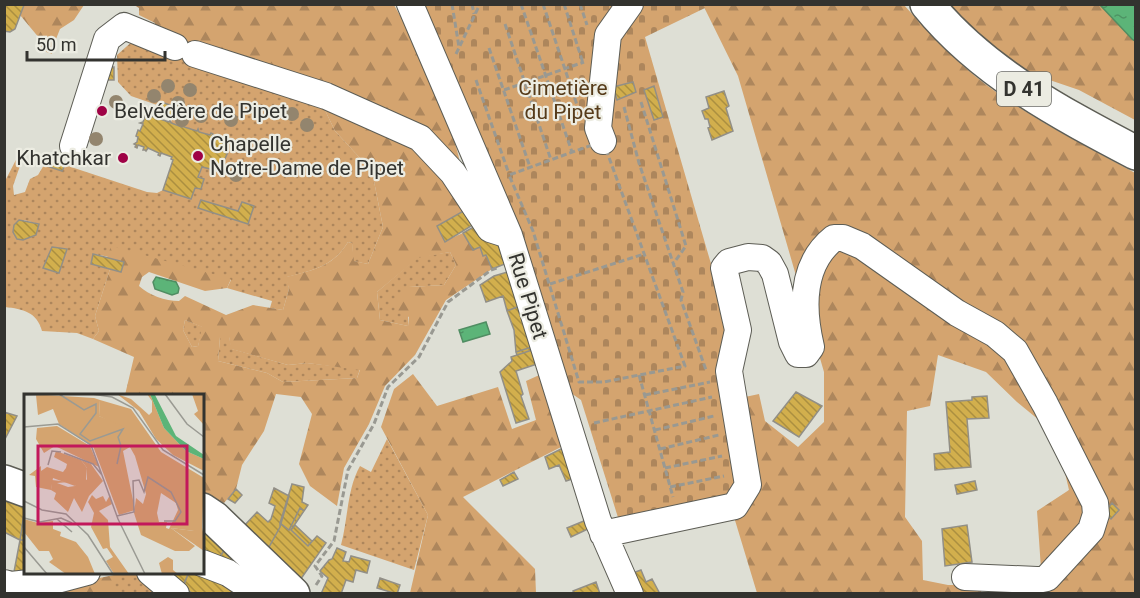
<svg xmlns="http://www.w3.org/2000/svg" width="1140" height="598" font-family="Roboto,sans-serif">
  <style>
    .grass { fill: url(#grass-dots); fill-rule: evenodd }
    .forest { fill: url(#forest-firs); fill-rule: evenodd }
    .cemetery { fill: url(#cemetery-stones) }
    .water { fill: url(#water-ripples); stroke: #508d62; stroke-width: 1.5 }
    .building { fill: url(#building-back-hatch); stroke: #928f86; stroke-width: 1.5 }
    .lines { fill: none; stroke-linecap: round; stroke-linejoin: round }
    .minor-casing { stroke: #5d5d55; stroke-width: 28 }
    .major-casing { stroke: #5d5d55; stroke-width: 36 }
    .path { stroke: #999992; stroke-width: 3; stroke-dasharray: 6 3; stroke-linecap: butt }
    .minor { stroke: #fff; stroke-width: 26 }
    .major { stroke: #fff; stroke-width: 33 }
    .tree { fill: #93856e }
    .poi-dot { fill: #9f0246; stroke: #ecece2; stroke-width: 2 }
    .labels { text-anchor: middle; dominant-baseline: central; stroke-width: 4.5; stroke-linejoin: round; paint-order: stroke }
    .shield { fill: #ecece2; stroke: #6a6a65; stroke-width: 1.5 }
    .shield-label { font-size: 20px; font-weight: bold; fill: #33332f }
    .park-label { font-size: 21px; fill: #563b1a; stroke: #ecece2 }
    .poi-label { font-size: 21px; fill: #33332f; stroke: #ecece2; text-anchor: start }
    .street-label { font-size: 21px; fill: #33332f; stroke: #ecece2 }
    .inset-road { fill: none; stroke: #9a9a93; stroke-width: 1.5 }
    .view { fill: #c2185b; fill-opacity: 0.15; stroke: #c2185b; stroke-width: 3 }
    .inset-edge { fill: none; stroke: #33332f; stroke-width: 3 }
  </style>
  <defs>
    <pattern id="grass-dots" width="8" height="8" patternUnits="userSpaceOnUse" patternTransform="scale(1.5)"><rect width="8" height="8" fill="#d4a46f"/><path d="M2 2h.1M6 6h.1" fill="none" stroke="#ad865c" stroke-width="1.8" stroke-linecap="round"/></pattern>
    <pattern id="forest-firs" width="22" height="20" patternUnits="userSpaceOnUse" patternTransform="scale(1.5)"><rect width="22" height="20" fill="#d4a46f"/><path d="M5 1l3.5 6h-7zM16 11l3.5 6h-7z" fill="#ad865c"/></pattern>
    <pattern id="cemetery-stones" width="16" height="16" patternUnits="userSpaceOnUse" patternTransform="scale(1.5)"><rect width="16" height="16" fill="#d4a46f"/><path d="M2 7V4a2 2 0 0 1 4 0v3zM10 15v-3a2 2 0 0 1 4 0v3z" fill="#ad865c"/></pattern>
    <pattern id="water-ripples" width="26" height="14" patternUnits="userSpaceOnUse" patternTransform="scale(1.5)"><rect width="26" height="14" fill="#5cb478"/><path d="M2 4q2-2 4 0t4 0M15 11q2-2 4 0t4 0" fill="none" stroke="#4d9363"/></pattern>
    <pattern id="building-back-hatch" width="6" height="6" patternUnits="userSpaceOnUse" patternTransform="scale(1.5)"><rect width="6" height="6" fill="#d2af4d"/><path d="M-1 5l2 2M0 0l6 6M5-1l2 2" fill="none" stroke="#ab8f40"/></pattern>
  </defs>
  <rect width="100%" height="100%" fill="#dedfd5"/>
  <path class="grass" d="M135,39l188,67 12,25 37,40 11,56 -15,37 -15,-3 -1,-18 -4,-1c-15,25 -35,28 -61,35l2,12 -6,21 -13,-2 2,-7 -45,-13 4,-8 -137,-26 -3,10 19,5 -15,47 4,15 -6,8 -16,-6 -35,-2c-5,-19 -19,-22 -37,-24v-126l13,-25 3,7 -8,23 1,9 11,-3 5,-13 8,-4 6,-10 18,6 3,-6 82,27 10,1 6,-3 28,9 11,-32 19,-27 -50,-17 1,-5 -12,-12 -29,-10 -13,-14 -1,-27zM24,220l15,4 -3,11 -4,2 -19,-5zM52,247l15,2 -9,24 -15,-5z
    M450,252l6,13 -12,20 -35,2 -1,39 -28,-6 -3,-28 41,-35z
    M185,320l18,7 -5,19 -6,1 -9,-17z
    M220,337h9l3,12 56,16 19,-2 53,6 -3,9 -74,4 -16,-9 -49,-12z
    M387,439l41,76 -14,55 -73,-25c7,-26 6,-56 19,-79l11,6z
    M122,572l25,1 25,21h-58v-19z"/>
  <path class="forest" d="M23,5h61l-10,15 -14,9 -8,20v5l-11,-4 -1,-11 -20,-24z
    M134,5h260c18,30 31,65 44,98 9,20 19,40 22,61l-263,-117 -42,-16v-8l-16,-8v-7z
    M703,5h201c22,25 45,49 71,71 48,39 106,67 160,97v420h-107l13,-24 -4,-58 32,-21 -13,-56 -39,-32 -31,-30 -48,-17 -8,51 -23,5 -2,106 17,24 1,39 25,5h34l-1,8h-224l-23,-76 16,-13 9,-32 -14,-75 14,-3 6,27 33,26 26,-25v-50l-86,-296z
    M947,5h153l35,36v79l-56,-30 -50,-17 -22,-15z
    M323,106l39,14 58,32 47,57 -22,32 18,-8 10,16 7,-2 3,9 3,-1 6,14 -46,31 -31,55 -30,31 -16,38 -25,44 -7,38 -27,-20 -11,-22 13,-50 -11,-17 -25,-3 -12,37 -22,34 -6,24 -12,14 -21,-11 -1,-96 -77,-1 9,-38 -41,-18 6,-8 -4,-15 15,-47 10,3 4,-9 -17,-5 4,-12 120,33 -4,9 -22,3 -56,-19 -7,5 -3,9c10,9 26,15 40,15l6,-5 41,19 27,-10 30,5 6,-21 -3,-12c27,-7 47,-10 62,-35l4,1 2,18 14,3 15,-37 -11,-56 -37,-40zM450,252l6,13 -12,20 -35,2 -15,14 2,10 13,6 -1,9 -28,-6 -3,-28 41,-34zM185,320l17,7 -4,19 -6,1 -9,-17zM220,337h9l2,12 57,16 19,-2 53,7 -3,8 -74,4 -16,-9 -49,-12z
    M546,372l21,72 -104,53 72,72 1,24h-126l18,-78 -47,-88 13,-38 19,-15 24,32 61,-19 14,42 24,-9 -10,-39z
    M114,575v18l-109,1 55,-8z"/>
  <path class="cemetery" d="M420,5h283l2,3 -60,29 87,299 11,152 -12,15 -110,24 -40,-127 -10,-7z"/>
  <path class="water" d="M1100,5h35v36l-3,-2z
    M156,277l20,5 3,6 -1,5 -6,2 -17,-6 -2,-7z
    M486,322l4,12 -27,8 -4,-12z"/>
  <path class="building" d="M4,4l20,1 -9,24 -5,3 -6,-1z
    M108,67h6v13h-6z
    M633,82l3,10 -19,8 -4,-13z
    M654,86l9,31 -9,3 -10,-30z
    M724,91l5,15 -3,2 7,23 -21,9 -4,-12 2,-1 -2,-8h-3l-3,-8 7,-3 -3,-11z
    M161,102l15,5 -4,11 -14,-5z
    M146,113l7,4 1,-2 3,1v2l12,4 1,-2 1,3 11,4 1,-3 1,3 13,4 1,-2 1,3 11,3 1,-2 2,1 -1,2 9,2v2l7,12 -5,11 1,2 -3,-1 -9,5 -1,3 -1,-3 -8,-2 -4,10 6,2 -3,10 -6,-1 -4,11 -28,-9 10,-30 -2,-1 1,-2 -11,-4 -1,3 -2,-1 1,-2 -11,-5 -2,3 -1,-1h-2l1,-3 -6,-2 -1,3 -2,-1 1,-2 -2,-1 3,-2 1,-5 -2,-1 2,-6 2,1 3,-7 -3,-1 3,-1 2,-5 -2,-1z
    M46,159l19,6 -3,6 -18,-6z
    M201,200l37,11 4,-9 12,4 -6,18 -50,-16z
    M467,209l9,14 -31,19 -8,-16z
    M19,220l20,4 -3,11 -13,5 -6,-1 -4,-7 1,-7z
    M477,225l10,16 18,7 5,14 -18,7 -6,-14 -3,1 -3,-9 -7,3 -10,-17z
    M52,247l15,2 -8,24 -16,-5z
    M93,254l31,8 -3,10 -30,-8z
    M511,271l11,34 -15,6 -4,-15 -17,6 -6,-17 14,-9z
    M522,305l13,41 -19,6 -2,-22 -7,-19z
    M535,346v3l-18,6 -1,-3z
    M535,349l5,14 -24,8 7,23 -2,2 8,23 -13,4 -16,-51 12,-11 -1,-4z
    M796,392l26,14 -23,31 -26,-16z
    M987,396l2,22 -22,1 4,48 -36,3 -1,-16 16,-2 -4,-50 26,-2v-3z
    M4,412l13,4 -13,25z
    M567,446l11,31 -12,4 -7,-16 -10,4 -4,-12z
    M514,472l4,7 -15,7 -3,-6z
    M975,481l2,9 -20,4 -2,-9z
    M292,484l12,3 -2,15 6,3 -4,6 -4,-3 -11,22 -9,-7z
    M274,488l15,8 -9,31 -12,22 -24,-23 13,-14 11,10 3,-3 4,-13 -6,-3z
    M236,489l6,6 -7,8 -7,-4z
    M4,499l21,8 -5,33 -16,-8z
    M1112,503l7,7 -8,9 -7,-6z
    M25,507h1v33h-6z
    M300,508l4,3 -13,19 17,16 9,-10 9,7 -28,40 -30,-34 12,-22v-4l9,7z
    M591,518l3,8 -23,11 -4,-9z
    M295,525l17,16 -4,5 -17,-16z
    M967,525l5,37 -27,4 -3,-37z
    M204,530l21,19 -8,12 -15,-6v-21z
    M20,540h6v32l-13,5z
    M337,548l9,4 -3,9 6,1 2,-6 19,5 -3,12 -11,-3 -3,12 -7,-2 -5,14h-20l7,-16 -8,-7 9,-11 3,-1z
    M225,549l19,18 -27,-6z
    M641,570l5,12 6,-3 8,15h-21l-9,-20z
    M164,572h25l-6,15z
    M189,572h12l47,22h-54l-12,-6z
    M380,578l20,7 -3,9 -20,-6z
    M596,582l4,12h-26l-1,-3z"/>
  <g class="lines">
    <g class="minor-casing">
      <path id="minor" d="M410,4l99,231 89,286 32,73
        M195,54l131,42 94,42 33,35 37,56 19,6
        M603,141l-5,-13 10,-93 22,-31
        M73,146l34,-107 17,-13 51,21
        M603,534l132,-28 13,-21 -19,-114 9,-41 -14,-62 5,-6 19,-5 14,1 7,5 6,11 17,68 6,12h8l5,-7c-9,-38 -11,-82 23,-109h9l19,8 95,67 38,21 20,17 30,53 50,99 1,11 -5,16 -44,48 -10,2 -72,-3
        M202,563l26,10 32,21
        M150,572l26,22
        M4,583l7,2 46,-5 30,-8"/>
    </g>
    <g class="major-casing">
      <path id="major" d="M927,4c55,68 133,109 209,149
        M4,482l22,8
        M202,510l12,8 79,76"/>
    </g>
    <path class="path" d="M452,4l7,43
      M472,4l2,10
      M521,4l51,148
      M543,4l35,104
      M564,4l19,59
      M580,4l7,21
      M505,24l46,136
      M489,48l41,119
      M456,54l24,-50
      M476,80l33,94
      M504,90l80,-28
      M641,102l45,144 -13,18
      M624,107l15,56 44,129 -2,8 25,70
      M603,141l82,225 -81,16h-25l-46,-151 -24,-56z
      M550,284l94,-30
      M639,375l34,122
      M645,395l65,-13
      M594,423l118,-26
      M655,430l59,-14
      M660,449l59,-14
      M665,468l57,-12
      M670,487l54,-11
      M316,585l6,-9 -7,-10 19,-25 14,-71 26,-46 14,-37 31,-30 29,-55 43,-32 6,-2"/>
    <use href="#minor" class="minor"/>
    <use href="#major" class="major"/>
  </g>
  <g class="tree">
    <circle cx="168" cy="86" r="7"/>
    <circle cx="190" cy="90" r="7"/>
    <circle cx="154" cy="96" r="7"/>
    <circle cx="116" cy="102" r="7"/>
    <circle cx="178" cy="103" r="7"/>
    <circle cx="292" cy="114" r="7"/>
    <circle cx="201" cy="116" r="7"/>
    <circle cx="182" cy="120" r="7"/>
    <circle cx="231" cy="120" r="7"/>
    <circle cx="307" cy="125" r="7"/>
    <circle cx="96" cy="139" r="7"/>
    <circle cx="236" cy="175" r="7"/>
  </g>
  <g class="poi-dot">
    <circle cx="102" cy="111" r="6"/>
    <circle cx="198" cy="156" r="6"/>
    <circle cx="123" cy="158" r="6"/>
  </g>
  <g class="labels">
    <rect class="shield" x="997" y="72" width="54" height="34" rx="4.5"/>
    <g class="shield-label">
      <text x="1024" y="89">D 41</text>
    </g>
    <g class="park-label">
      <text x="563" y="88">Cimetière<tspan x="563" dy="24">du Pipet</tspan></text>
    </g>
    <g class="poi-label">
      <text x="114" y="111">Belvédère de Pipet</text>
      <text x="210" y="144">Chapelle<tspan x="210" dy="24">Notre-Dame de Pipet</tspan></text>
      <text x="111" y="158" text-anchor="end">Khatchkar</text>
    </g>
    <g class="street-label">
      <text transform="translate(528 296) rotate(73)">Rue Pipet</text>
    </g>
  </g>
  <g transform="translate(24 394)">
    <rect width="180" height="180" fill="#dedfd5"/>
    <path d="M168,0h12v31l-10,-11 4,-3zM32,57l25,9 6,8 -1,12 -11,6 -22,-8 -2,12 -15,-3 -1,-11 -6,-1 12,-9v5l6,-4 16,5 3,-4 1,-4 -13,-7zM180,129v28l-33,-23 31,4z" fill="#d4a46f"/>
    <path d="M93,0l14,5 18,16 3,-3v-11l-5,-7h3l14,34 22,23 18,8v12l-31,-16 -17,-16 -17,-28zM76,6l31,9 30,43 43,26 -2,54 -6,3 -2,-4 -23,-3 24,18 -6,5h-14l-34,-16 -7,-22 2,-15 7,6 3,-10 -11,-38 -17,-30 -19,-10zM137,99l15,10 2,7 -9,19 -3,-1 1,-6h-8l-2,-9zM33,32l33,20 9,21 -44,-21 -11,7 -8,-14 1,-11zM57,66l10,4 12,17 -14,15 -7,16 -8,-14 -6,14 -14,-13 2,-6 -5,-3 1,-10 17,2 -12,1 11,4 7,-1 9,-8 3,2v-12zM68,101l4,4 7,-3 3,6 4,-7 2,9 -13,7 9,9 2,27 19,27h-15l-8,-13 7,-4 -6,-9 -4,1 -12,-22 3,-14 -6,-11zM0,125l14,4 15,-2v8l8,3 -1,4 16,6 12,15 7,17h-29l-17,-12 4,-3 -4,-8h-10l-15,-19zM144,163l5,3v10l5,4h-16l-3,-11z" fill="#d4a46f" fill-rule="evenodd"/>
    <path d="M7,0l63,4 6,2 -1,16 26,11 5,20 -7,4 12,59 -16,5 -26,-69 -34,-22 -6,-15 -15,6 -2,-20z" fill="#d4a46f"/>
    <path d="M126,0l5,1 21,41 28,19v4l-18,-8 -22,-23z" fill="#5cb478"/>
    <path class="inset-road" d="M35,0l25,16 12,-6v9l-16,21 10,7 33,-12 -5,8 3,9 -4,18M68,0l20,3 21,11 30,42 41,25M141,0l22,30 17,13M0,1l29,-1M0,33l34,-3 33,21 27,74 27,55M40,59l29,11 9,11M24,71l4,-14 9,1M0,107l18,9 24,4 22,21 25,39M93,122l17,-4 -1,-31 6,-1 5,12 4,-15 23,15 10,20 -6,9h-11M0,124l16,4 21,-4 11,5M33,125l15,13M0,153l23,27"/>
    <path class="view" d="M14,52h149v78h-149z"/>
    <rect width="180" height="180" class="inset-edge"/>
  </g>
  <rect width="1140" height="598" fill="none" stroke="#33332f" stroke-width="12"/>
  <path d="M27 51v9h138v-9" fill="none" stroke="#33332f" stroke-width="3"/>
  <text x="36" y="51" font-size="18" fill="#33332f" stroke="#ecece2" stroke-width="4.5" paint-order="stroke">50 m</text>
</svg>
